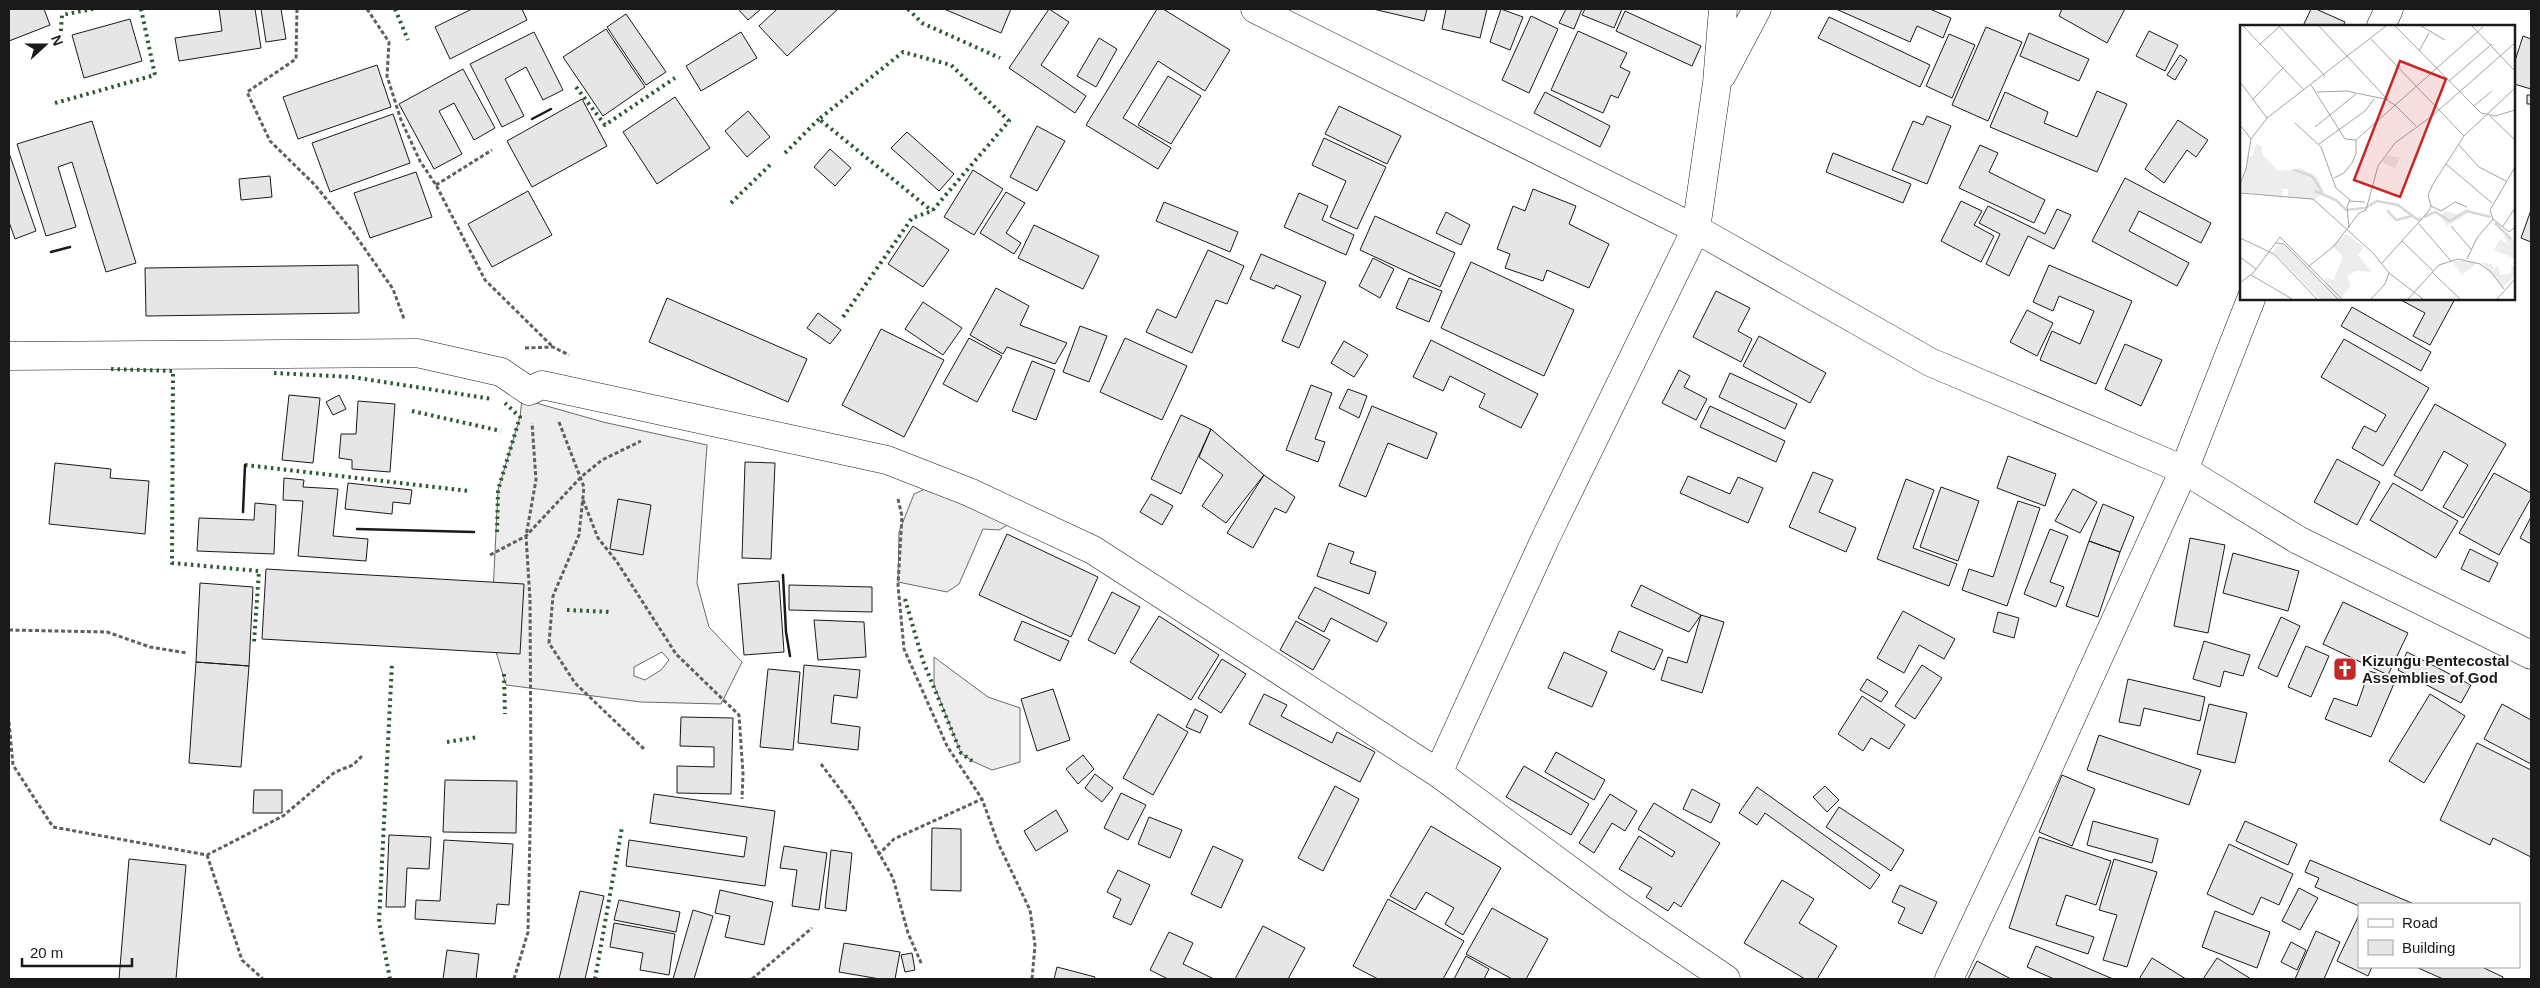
<svg xmlns="http://www.w3.org/2000/svg" width="2540" height="988" font-family="Arial,sans-serif">
  <style>
    .built { fill: #ededed; stroke: #6a6a6a; fill-rule: evenodd }
    .building { fill: #e6e6e6; stroke: #1a1a1a }
    .lines { fill: none; stroke-linecap: round; stroke-linejoin: round }
    .minor-casing { stroke: #1a1a1a; stroke-width: 29 }
    .path { stroke: #5f5f5f; stroke-width: 3; stroke-dasharray: 4 2.5; stroke-linecap: butt }
    .minor { stroke: #fff; stroke-width: 28 }
    .hedge { stroke: #2b5a34; stroke-width: 4; stroke-dasharray: 2.5 4; stroke-linecap: butt }
    .wall { stroke: #1a1a1a; stroke-width: 2.5 }
    .labels { text-anchor: middle; dominant-baseline: central; stroke-width: 4; stroke-linejoin: round; paint-order: stroke }
    .poi-label { font-size: 15px; font-weight: bold; fill: #1a1a1a; stroke: #fff; text-anchor: start }
    .inset-river { fill: none; stroke: #d7d7d7; stroke-width: 2.5 }
    .inset-road { fill: none; stroke: #a3a3a3; stroke-width: 1 }
    .view { fill: #c62828; fill-opacity: 0.15; stroke: #c62828; stroke-width: 2.5 }
    .inset-edge { fill: none; stroke: #1a1a1a; stroke-width: 2.5 }
  </style>
  <rect width="100%" height="100%" fill="#fff"/>
  <path class="built" d="M522,399l81,23 104,23 -10,138 12,44 33,35 -21,42 -80,-2 -135,-17 -15,-50 7,-145 22,-73zM662,652l7,8 -8,10 -16,10 -11,-4v-9z
    M938,483l82,35 -21,12 -16,-1 -24,55 -12,8 -49,-10 1,-50 15,-38z
    M934,657l54,40 32,11v54l-28,8 -20,-9 -11,-8 -27,-68z"/>
  <path class="building" d="M9,9h35l6,16 -41,16z
    M219,9h36l6,39 -82,13 -4,-23 47,-7z
    M261,9h20l5,30 -20,3z
    M472,9h50l5,11 -77,39 -15,-32z
    M738,9h23l-13,11z
    M777,9h61l-51,47 -28,-30z
    M944,9h67l-10,24z
    M1049,9l20,13 -28,43 45,31 -11,17 -66,-45z
    M1157,9h6l67,41 -25,41 -47,-30 -35,57 48,30 -13,21 -72,-44z
    M1373,9h54l-3,12z
    M1446,9h41l-7,29 -38,-9z
    M1501,9l22,8 -13,33 -20,-8z
    M1566,9h16l-8,20 -15,-6z
    M1585,9h37l-8,19 -32,-13z
    M1836,9h94l21,9 -8,20 -26,-12 -7,16z
    M2062,9h63l-18,34 -48,-27z
    M2311,9h5l29,13 -2,4h-40z
    M1625,11l76,35 -9,20 -76,-35z
    M626,14l40,58 -20,13 -39,-58z
    M1531,16l27,13 -29,64 -27,-13z
    M1829,17l101,48 -10,22 -102,-49z
    M130,19l12,42 -58,17 -12,-43z
    M1986,27l36,15 -34,79 -36,-16z
    M606,29l39,58 -42,29 -40,-59z
    M1578,31l49,22 -7,14 10,5 -12,26 -7,-3 -8,18 -52,-23z
    M2149,31l29,14 -13,26 -29,-15z
    M534,32l29,58 -20,10 -17,-33 -21,12 19,37 -22,11 -32,-63z
    M741,32l16,26 -56,33 -15,-25z
    M2029,33l60,26 -10,22 -59,-25z
    M1949,34l26,11 -23,53 -26,-12z
    M2523,36l8,3v50l-17,-5v-20z
    M1099,38l18,11 -21,38 -19,-11z
    M2180,55l7,5 -12,20 -8,-5z
    M377,65l14,42 -93,32 -15,-42z
    M463,69l32,59 -21,12 -20,-37 -15,8 23,43 -28,15 -35,-65z
    M1168,76l33,20 -30,48 -33,-19z
    M2097,91l30,13 -30,68 -107,-45 15,-35 43,20 -4,11 33,14z
    M1545,92l65,34 -10,21 -66,-34z
    M2527,95h4v9h-4z
    M675,97l35,51 -53,36 -34,-52z
    M582,99l25,47 -75,41 -25,-46z
    M1339,106l62,30 -14,28 -62,-30z
    M748,111l22,26 -23,20 -22,-26z
    M393,114l17,49 -80,29 -18,-49z
    M1927,116l24,10 -24,58 -35,-14 21,-49 10,4z
    M2178,120l30,20 -12,17 -9,-7 -23,33 -19,-14z
    M92,121l44,142 -30,9 -34,-110 -14,5 18,60 -30,9 -29,-92z
    M1037,126l28,15 -28,50 -27,-14z
    M907,132l47,42 -15,17 -48,-43z
    M1324,138l62,29 -29,62 -27,-12 16,-36 -34,-16z
    M1980,145l18,8 -9,19 56,28 -11,23 -75,-35z
    M830,149l21,19 -16,18 -21,-19z
    M9,153l27,78 -21,8 -6,-17z
    M1833,153l78,31 -8,19 -77,-31z
    M973,170l30,19 -29,46 -30,-18z
    M416,172l16,45 -62,21 -16,-45z
    M270,176l2,21 -31,3 -2,-21z
    M2125,178l86,45 -10,20 -62,-32 -10,20 60,32 -12,23 -85,-45z
    M1533,189l43,17 -7,18 40,20 -20,44 -42,-18 -4,11 -38,-13 5,-14 -13,-5 16,-43 12,5z
    M528,191l24,44 -60,32 -24,-43z
    M1006,192l19,11 -19,30 15,10 -7,11 -34,-21z
    M1299,193l29,13 -6,14 32,15 -8,20 -62,-28z
    M1961,201l21,10 -8,14 20,11 -13,26 -40,-21z
    M1164,202l74,30 -8,20 -74,-31z
    M1988,206l57,28 12,-25 14,6 -17,34 -26,-13 -19,40 -23,-12 14,-30 -21,-11z
    M2531,210v32l-10,-4z
    M1446,212l24,13 -9,20 -25,-12z
    M1375,216l80,37 -15,34 -80,-37z
    M1034,225l65,31 -16,33 -65,-31z
    M913,226l36,24 -26,37 -35,-23z
    M1208,250l36,16 -17,38 -11,-4 -24,53 -46,-21 11,-23 19,9z
    M1261,254l65,28 -27,66 -17,-7 19,-45 -25,-11 -2,4 -24,-10z
    M1373,258l21,11 -14,29 -21,-12z
    M1471,262l103,48 -30,66 -103,-48z
    M358,265l1,48 -213,3 -1,-48z
    M2049,265l83,36 -36,83 -56,-24 12,-29 28,13 14,-33 -35,-15 -6,15 -20,-9z
    M1409,278l33,13 -13,31 -33,-14z
    M996,288l33,18 -9,19 47,18 -12,21 -48,-17 -4,7 -33,-19z
    M1716,291l34,17 -12,23 14,8 -11,23 -48,-25z
    M667,298l140,61 -19,43 -139,-60z
    M2399,299h56l-25,46 -17,-9 12,-23z
    M923,302l39,26 -19,27 -38,-26z
    M2352,307l79,45 -10,19 -80,-45z
    M2027,310l26,13 -16,33 -27,-14z
    M818,313l23,17 -11,14 -23,-16z
    M1080,326l27,10 -18,46 -26,-10z
    M881,329l63,31 -40,77 -62,-32z
    M1759,336l67,37 -16,30 -67,-37z
    M969,338l33,18 -25,46 -34,-18z
    M1125,338l62,28 -25,54 -62,-28z
    M2344,339l85,49 -46,78 -31,-18 12,-22 12,6 10,-17 -65,-38z
    M1431,340l107,54 -17,34 -42,-21 6,-13 -35,-18 -7,15 -30,-14z
    M1344,341l24,14 -14,22 -23,-14z
    M2125,344l37,16 -21,46 -36,-17z
    M1032,361l23,9 -19,50 -24,-9z
    M1679,370l11,6 -6,11 23,12 -11,21 -34,-17z
    M1730,373l67,31 -12,25 -66,-32z
    M1311,385l21,8 -17,46 10,3 -7,20 -32,-12z
    M1348,389l19,7 -8,22 -20,-10z
    M289,395l31,3 -7,65 -31,-3z
    M339,395l7,14 -13,6 -7,-13z
    M358,401l37,3 -5,68 -38,-3v-9l-13,-2 2,-24h15z
    M2435,404l71,40 -43,74 -20,-11 25,-42 -24,-14 -22,40 -28,-16z
    M1372,406l65,27 -10,26 -39,-16 -22,54 -27,-11z
    M1710,406l75,35 -9,21 -76,-35z
    M1181,415l30,14 -30,65 -30,-15z
    M1211,429l53,46 -38,48 -24,-17 21,-31 -24,-18z
    M2008,456l48,18 -11,32 -48,-18z
    M2337,459l43,23 -23,43 -43,-23z
    M745,462l30,1 -4,96 -29,-1z
    M55,463l56,6 -1,9 39,3 -4,53 -96,-10z
    M1813,472l20,8 -14,32 37,16 -10,24 -57,-25z
    M2494,473l37,20v5l-32,57 -40,-22z
    M1264,475l31,22 -9,16 -11,-5 -22,40 -26,-15z
    M1688,476l42,18 8,-17 25,11 -15,35 -68,-30z
    M284,478l20,2 -1,7 35,2 -5,47 35,3 -2,22 -68,-5 5,-55 -20,-1z
    M1906,479l28,11 -21,58 44,16 -8,22 -72,-27z
    M348,483l64,7 -2,14 -17,-2 -1,12 -47,-5z
    M2393,483l65,38 -22,37 -66,-38z
    M1941,487l38,14 -21,60 -38,-14z
    M2073,489l24,13 -17,31 -25,-12z
    M1151,494l22,12 -11,19 -22,-13z
    M618,499l33,6 -8,50 -33,-6z
    M2018,501l22,7 -33,98 -45,-16 7,-21 24,8z
    M255,503l21,2 -2,49 -77,-3 2,-33 55,2z
    M2103,504l31,13 -14,35 -31,-11z
    M2531,517v27l-11,-6z
    M2050,529l18,7 -18,46 14,5 -8,20 -32,-13z
    M1007,534l91,43 -27,60 -92,-42z
    M2190,538l35,7 -17,88 -34,-7z
    M2089,541l31,11 -22,65 -32,-11z
    M1329,543l25,9 -4,11 26,9 -7,22 -52,-18z
    M2470,549l28,14 -9,19 -28,-13z
    M2233,553l66,18 -11,40 -65,-18z
    M266,569l258,15 -4,70 -258,-15z
    M779,581l5,71 -40,3 -6,-71z
    M200,583l53,4 -4,79 -53,-4z
    M789,585l83,2v25l-83,-2z
    M1641,585l60,30 -12,17 -58,-26z
    M1315,587l72,36 -10,19 -46,-24 -7,14 -26,-14z
    M1112,592l28,15 -25,47 -27,-14z
    M2343,602l65,31 -20,42 -65,-31z
    M1903,611l52,28 -11,20 -25,-14 -15,28 -27,-15z
    M1998,612l21,6 -5,20 -21,-6z
    M1701,615l23,7 -22,71 -41,-13 7,-23 19,6z
    M1159,616l60,39 -28,45 -61,-38z
    M2281,617l19,9 -23,51 -19,-9z
    M814,620l50,2 2,35 -48,3z
    M1022,621l47,20 -9,20 -46,-21z
    M1296,621l34,19 -17,30 -33,-20z
    M1619,631l44,19 -9,20 -43,-19z
    M2204,641l46,14 -7,21 -19,-5 -4,16 -27,-8z
    M2306,646l23,10 -18,41 -23,-10z
    M1564,652l43,20 -15,35 -44,-19z
    M2407,652l64,33 -10,18 -63,-33z
    M1222,659l24,15 -25,39 -23,-15z
    M196,662l53,4 -8,101 -52,-4z
    M804,665l56,5 -3,28 -23,-3 -3,28 29,4 -2,23 -60,-7z
    M1922,665l20,13 -27,41 -20,-13z
    M768,669l32,3 -7,78 -33,-3z
    M2369,671l27,8 -25,58 -46,-18 9,-21 23,8z
    M1867,679l21,13 -7,10 -21,-12z
    M2128,679l77,18 -5,24 -56,-13 -4,18 -21,-4z
    M1053,689l17,51 -33,11 -16,-52z
    M1264,694l23,11 -6,11 51,27 5,-11 38,20 -15,30 -111,-58z
    M2430,694l35,22 -41,67 -35,-22z
    M1862,696l43,29 -16,24 -18,-11 -8,13 -25,-17z
    M2209,704l38,9 -12,50 -38,-9z
    M2502,704l29,16v44l-47,-25z
    M1195,709l13,7 -8,17 -14,-6z
    M1158,714l30,18 -35,63 -30,-17z
    M681,717l52,1 -2,76 -54,-1v-27l37,1v-20l-34,-1z
    M2099,735l102,35 -12,35 -102,-35z
    M2477,743l54,27v87l-38,-19 -3,7 -50,-25z
    M1556,752l49,28 -11,20 -49,-28z
    M1083,755l11,14 -16,15 -12,-15z
    M1524,766l65,38 -18,31 -65,-38z
    M1095,774l18,14 -11,14 -17,-14z
    M2062,775l33,14 -23,57 -33,-14z
    M445,780l72,1 -1,52 -73,-1z
    M1335,786l24,13 -36,72 -25,-13z
    M1825,786l14,14 -12,12 -14,-15z
    M1757,787l123,88 -10,14 -105,-76 -8,12 -18,-12z
    M1692,789l28,15 -9,19 -28,-14z
    M254,790h28v23h-29z
    M1121,793l25,12 -18,35 -24,-12z
    M654,794l121,17 -10,75 -139,-20 3,-26 115,17 3,-20 -97,-14z
    M1610,794l27,17 -12,20 -13,-8 -18,30 -15,-10z
    M1654,803l66,40 -39,64 -7,-5 -6,9 -22,-14 6,-9 -33,-19 20,-33 33,21 3,-5 -37,-23z
    M1839,807l65,43 -13,21 -65,-44z
    M1056,810l12,21 -32,20 -12,-20z
    M1149,817l33,13 -12,28 -32,-14z
    M2093,821l65,18 -6,24 -65,-18z
    M2245,821l52,23 -9,21 -52,-24z
    M1431,826l70,42 -38,67 -18,-11 9,-16 -28,-16 -11,18 -25,-14z
    M932,828l29,1v62l-30,-1z
    M389,835l42,2 -2,32 -22,-1 -2,39h-19z
    M2039,837l72,24 -15,44 -30,-10 -10,30 38,12 -6,17 -79,-26z
    M444,840l69,4 -4,61 -12,-1 -2,20 -80,-5 1,-19 24,1z
    M2229,844l64,30 -14,31 -18,-8 -8,18 -46,-21z
    M784,846l43,7 -8,57 -27,-4 5,-36 -17,-2z
    M1213,846l30,14 -22,48 -30,-14z
    M831,850l21,3 -6,58 -21,-3z
    M129,859l57,6 -10,114h-57z
    M2114,859l43,13 -30,95 -24,-7 14,-45 -18,-5z
    M2310,860l104,44 -55,2 -44,-19 4,-9 -14,-6z
    M1118,870l32,15 -19,40 -18,-8 8,-18 -14,-7z
    M1782,880l32,19 -15,24 38,23 -20,33h-12l-61,-36z
    M1900,885l37,17 -15,32 -24,-11 7,-15 -13,-6z
    M2299,888l19,10 -18,32 -18,-9z
    M720,890l53,12 -9,43 -39,-8 5,-21 -15,-3z
    M580,891l24,5 -19,83h-26z
    M1388,899l76,42 -21,38h-65l-25,-13z
    M619,900l61,12 -4,20 -62,-12z
    M1492,908l56,31 -22,40h-14l-46,-25z
    M693,910l20,6 -19,63h-21z
    M2215,911l55,21 -13,36 -55,-21z
    M2359,915v52h13l-4,9 -31,-15z
    M614,923l61,11 -6,41 -29,-5 3,-17 -33,-6z
    M1263,926l42,22 -17,31h-53z
    M2316,931l24,11 -16,37h-29z
    M1169,932l24,11 -10,21 31,15h-46l-18,-9z
    M2291,942l15,8 -9,20 -16,-8z
    M844,943l56,9 -5,27h-15l-41,-7z
    M2036,946l77,33h-59l-27,-12z
    M447,950l32,4 -3,25h-33z
    M912,953l3,17 -10,2 -4,-17z
    M1466,956l23,13 -5,10h-30z
    M2152,958l34,21h-47z
    M2217,958l34,21h-48z
    M1977,961l34,18h-43z
    M1057,967l38,10 -1,2h-40z
    M2416,967h66l21,10 -1,2h-59z"/>
  <g class="lines">
    <g class="minor-casing">
      <path id="minor" d="M1255,9l441,220 234,133 254,108 114,70 233,115
        M2381,26l8,-17
        M1722,75l35,-66
        M9,356l408,-3 84,19 28,19 13,-6 345,75 82,32 124,58 345,223 179,132 109,74
        M1438,773l108,-236 150,-308 21,-146 6,-74
        M1949,979l91,-193 144,-316 67,-171"/>
    </g>
    <path class="path" d="M297,9l-1,50 -49,33 23,49 45,44 38,47 40,57 11,30
      M367,9l22,33 -2,34 14,44 19,41 16,24 49,95 67,66
      M436,185l56,-35
      M525,348l28,-1 16,8
      M559,422l25,65 -5,48 -26,61 -4,47 26,40 69,66
      M898,499l4,17 -4,69 6,64 43,97 35,53 16,44 32,67 5,35 -3,34
      M583,500l15,38 19,24 59,92 63,61 4,59 -1,25
      M490,555l36,-19 55,-59 21,-17 39,-19
      M9,630l98,2 43,15 37,6
      M9,722l4,43 40,62 154,28 76,-39 52,-44 18,-7 10,-10
      M821,764l31,41 41,73 15,55 14,32
      M207,855l35,105 21,19
      M878,855l16,-16 88,-40
      M514,979l14,-47 3,-151 -1,-182 -4,-63 10,-56 -4,-57
      M752,979l60,-51"/>
    <use href="#minor" class="minor"/>
    <path class="hedge" d="M395,9l13,31
      M908,9l14,14 78,35
      M60,44l2,-29 31,-6
      M576,87l29,38 70,-47
      M55,103l100,-28 -14,-66
      M785,153l34,-34
      M731,203l41,-40
      M843,317l69,-99 20,-7 77,-90 -58,-56 -48,-13 -84,67 113,92
      M111,369l62,2 -1,192 87,8 -5,71
      M274,373l78,4 140,22
      M412,411l89,20
      M245,465l224,26
      M497,532l1,-42 22,-73 -15,-14
      M905,599l18,62 38,92 11,8
      M567,610l45,2
      M504,674l1,40
      M447,742l31,-5
      M390,979l-11,-57 13,-259
      M595,979l27,-152"/>
    <path class="wall" d="M532,119l19,-10
      M51,252l19,-5
      M243,512l2,-47
      M357,529l117,3
      M783,575l3,57 4,24"/>
  </g>
  <defs>
    <g id="church-square" transform="scale(1.25)"><rect x="-9" y="-9" width="18" height="18" rx="4" fill="#c62828" stroke="#fff"/><path d="M-1.2-6h2.4v3.5h3.3v2.4h-3.3V6h-2.4V-.1h-3.3v-2.4h3.3Z" fill="#fff"/></g>
  </defs>
  <g fill-rule="evenodd">
    <use href="#church-square" x="2345" y="669"/>
  </g>
  <g class="labels">
    <g class="poi-label">
      <text x="2362" y="660">Kizungu Pentecostal<tspan x="2362" dy="17">Assemblies of God</tspan></text>
    </g>
  </g>
  <g transform="translate(2240 25)">
    <rect width="275" height="275" fill="#fff"/>
    <path d="M16,119l5,1 2,10 15,16 23,-3 17,10 5,14 -8,8 -27,-2v-9h-6v9l-42,-6 8,-36h4zM148,130l12,3 -5,10 -13,-6zM222,180l10,6 -25,15 -7,-11 6,-4 11,3 12,-3zM106,209l18,13 -6,8 14,17 -16,-1 -9,5 4,10 -12,13h-19l-47,-47 3,-5 7,-3 41,40 2,-6 8,2 9,-24 -11,-10zM268,209l7,7v18l-21,-9 6,-11 9,6 -5,-8zM212,236h16l8,3 -14,11zM241,237l11,2 2,8 2,-7 2,2 2,8 11,-2v-8l4,2 -2,11 -10,9z" fill="#ededed"/>
    <path class="inset-river" d="M54,145l18,6 11,17M75,166l21,9 10,10 19,-2 12,-7 21,4 20,15 3,-2M147,185l9,10 16,-4M184,192l11,-5 15,9 16,-10 25,6M255,198l16,16"/>
    <path class="inset-road" d="M3,1l61,64M39,1l46,50M79,1l69,74M155,1l86,87 14,3 20,-6M181,1l24,14M232,1l43,45M131,14l93,97M19,20l20,-18M179,26l10,-18M209,56l43,-37M0,57l27,36M71,60l34,54 11,1 127,-113M77,67l29,-1 39,8 10,6 21,21M13,74l30,-31M234,81l18,-15M250,91l25,24M55,98l26,24 15,41 14,12 -3,7 2,21M0,100l11,14M75,102l41,-33M79,119l46,-33 9,-12M219,120l20,22 27,14M206,139l46,39M275,142l-25,43 3,9 16,13 6,-5M94,153l10,-5 8,-10 4,-9v-14M0,159l6,-15 5,-30 16,-21 119,-92M0,168l73,6 60,54 16,20 34,26M109,176l16,1M191,181l10,5 14,-9 12,5M179,199l32,37M211,201l20,23M263,201l12,-18M0,213l34,16 43,45M162,216l31,30M36,218l8,1 54,55M0,232l16,12M227,234l10,-21 16,-19M142,238l46,-51 3,-6 -3,-11 5,-11 31,-48 51,-48M69,241l25,-20 25,-33 7,-3 12,-44 17,-23 37,-27 83,-73M192,247l28,27M11,250l41,24M0,258l14,-11 26,-35 62,62M131,274l14,-15 4,-11M168,274l31,-34 19,-6 22,5 11,8 13,17M257,274l18,-20"/>
    <path class="view" d="M160,36l46,18 -46,118 -46,-17z"/>
    <rect width="275" height="275" class="inset-edge"/>
  </g>
  <rect width="2540" height="988" fill="none" stroke="#1a1a1a" stroke-width="20"/>
  <rect x="2358" y="903" width="162" height="65" fill="#ffffff" stroke="#a3a3a3"/>
  <rect x="2368" y="919" width="25" height="8" fill="#ffffff" stroke="#a3a3a3"/>
  <text x="2402" y="928" font-size="15" fill="#1a1a1a">Road</text>
  <rect x="2368" y="940" width="25" height="15" fill="#e6e6e6" stroke="#a3a3a3"/>
  <text x="2402" y="953" font-size="15" fill="#1a1a1a">Building</text>
  <g transform="translate(45 45) rotate(69)" stroke="#ffffff" stroke-width="4" paint-order="stroke">
  <path d="M0-4L9 19L0 12L-9 19Z" fill="#1a1a1a"/>
  <text y="-8" font-size="14" font-weight="bold" text-anchor="middle" fill="#1a1a1a">N</text>
  </g>
  <path d="M22 958v8h110v-8" fill="none" stroke="#1a1a1a" stroke-width="2.5"/>
  <text x="30" y="958" font-size="15" fill="#1a1a1a" stroke="#ffffff" stroke-width="4" paint-order="stroke">20 m</text>
</svg>
